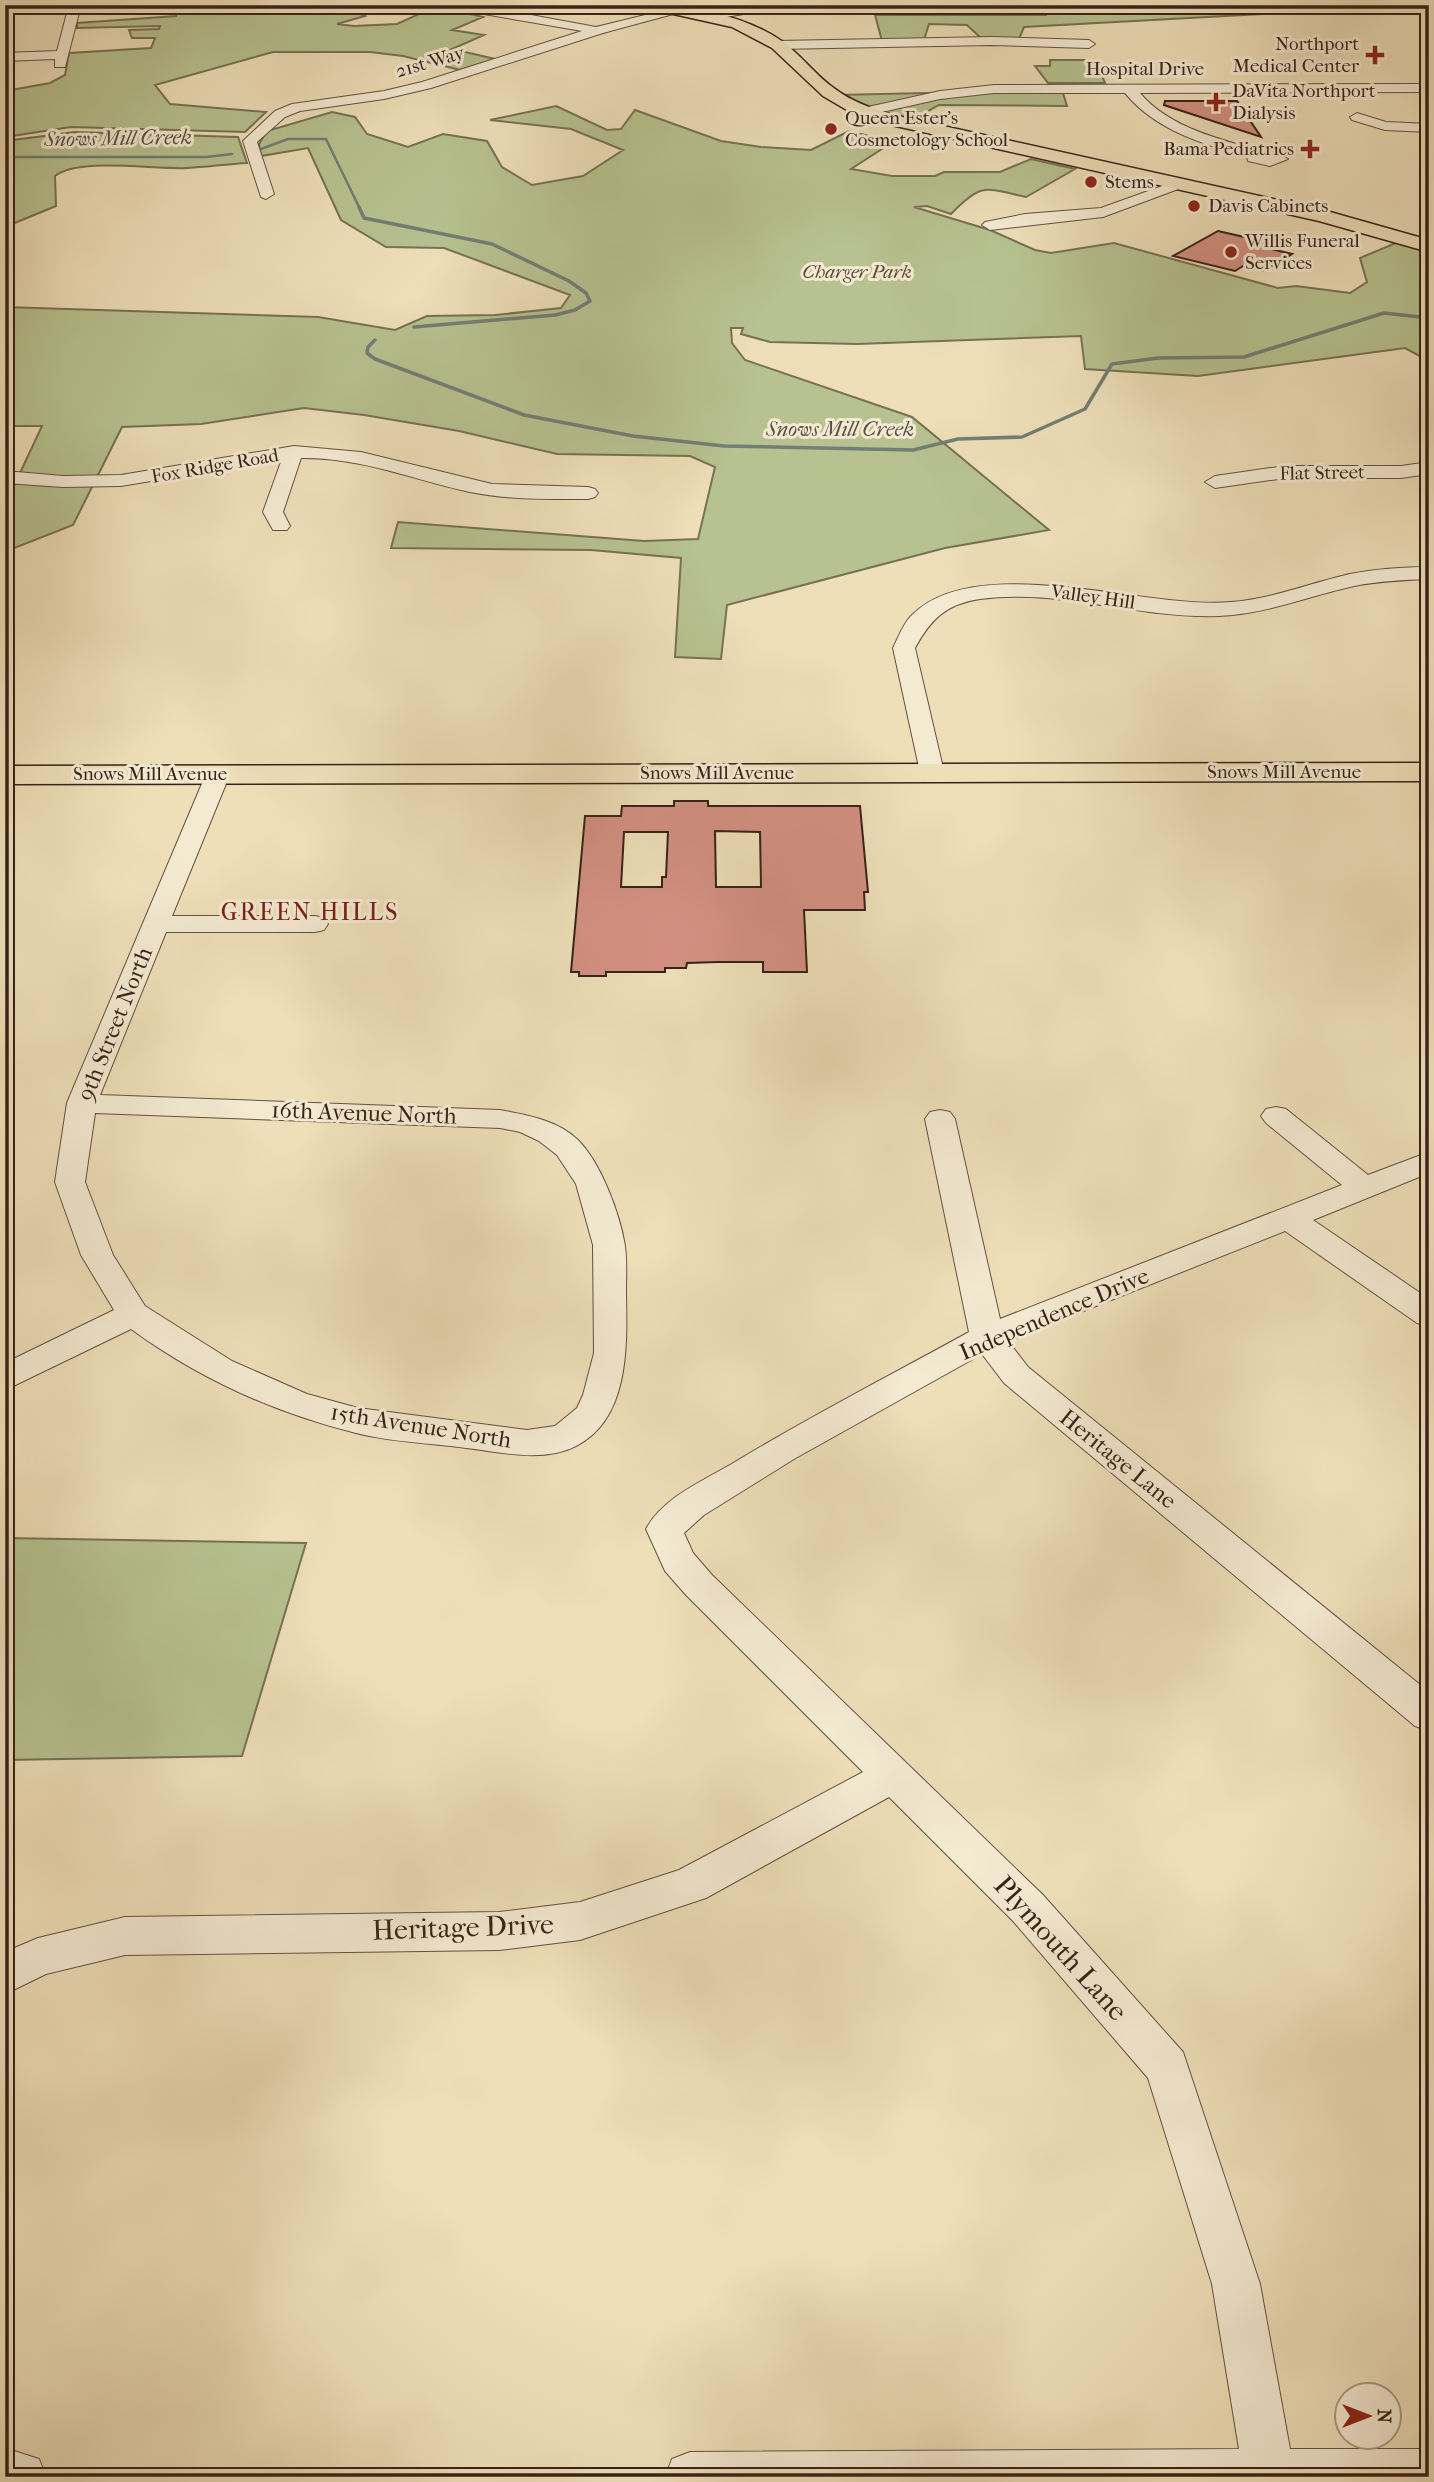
<svg xmlns="http://www.w3.org/2000/svg" width="1434" height="2482" font-family="'IM FELL French Canon',serif">
  <style>
    .green { fill: #b7c290; stroke: #767254; stroke-width: 2 }
    .lines { fill: none; stroke-linecap: round; stroke-linejoin: round }
    .stream-far1 { stroke: #727e76; stroke-width: 2.5 }
    .stream { stroke: #727e76; stroke-width: 3.5 }
    .building { fill: #d39082; stroke: #362218; stroke-width: 2; fill-rule: evenodd }
    .minor-casing { stroke: #645140; stroke-width: 2 }
    .major-casing { stroke: #362218; stroke-width: 3 }
    .minor { fill: #f4ead2; fill-rule: evenodd }
    .major { fill: #eedfb9; fill-rule: evenodd }
    .poi-dot { fill: #8f2418; stroke: #f4ead2; stroke-width: 2.5 }
    .labels { text-anchor: middle; dominant-baseline: central; stroke-width: 6; stroke-linejoin: round; paint-order: stroke }
    .far-poi-label { font-size: 19px; fill: #362218; stroke: #f4ead2; text-anchor: start }
    .far-street-label { font-size: 19px; fill: #362218; stroke: #f4ead2 }
    .far-park-label { font-size: 19px; font-style: italic; fill: #564a36; stroke: #f4ead2 }
    .far-water-label { font-size: 21px; font-style: italic; fill: #545047; stroke: #f4ead2 }
    .street-label { font-size: 23px; fill: #362218; stroke: #f4ead2 }
    .neighbourhood-label { font-size: 24px; letter-spacing: 2px; fill: #7a1f14; stroke: #f4ead2 }
    .near-street-label { font-size: 28px; fill: #362218; stroke: #f4ead2 }
  </style>
  <rect width="100%" height="100%" fill="#eedfb9"/>
  <filter id="stains"><feTurbulence type="fractalNoise" baseFrequency=".00286" numOctaves="4"/><feColorMatrix values="0 0 0 0 .2 0 0 0 0 .09 0 0 0 0 .02 0 0 0 .5 -.17"/></filter>
  <radialGradient id="worn" r=".72"><stop offset=".6" stop-color="#630" stop-opacity="0"/><stop offset="1" stop-color="#630" stop-opacity=".3"/></radialGradient>
  <path class="green" d="M177,5c42,0 156,-5 188,11l-28,8 17,2 43,-2 24,-11 41,-1 21,5 -31,13 32,5 -32,14 43,10 -35,11 -57,-14 -33,-4h-97l-118,33 15,19 96,8 -21,20 -174,-5 -66,10v-46l45,-8 15,-8 4,-22 82,-5 4,-10h-23l-3,-8 30,-1 1,-3 -83,2v-5l99,-7z
    M1046,5h229l6,8 -257,14 -5,12 -36,1 -16,-15 -38,-1 -5,16 -42,1 -7,-26h171z
    M1050,60h46l9,23h-57l-13,-17h15z
    M1062,90l5,16 -128,-1 -30,17 -73,-27z
    M556,106l51,24 14,-1 14,-19 86,31 40,6 50,3 38,-19 44,11 -42,27 41,7h43l9,-4h56l31,-13 44,10 -49,28c-41,-9 -44,-15 -75,17l-24,-8 -13,1 76,23 45,20 16,3 63,-10 164,45 18,-2 54,7 17,-11 -7,-24 38,-16 31,10v109l-24,-13 -207,28 -113,-7 -4,-33 -224,8 -87,-2 -29,-8 2,-6h-12l1,15 13,17 167,57 137,113 -104,18 -218,57 -6,54 -46,-2 6,-99 -90,-8 -200,-2 7,-26 246,19 54,-2 17,-72 -25,-11 -133,-2 -98,-23 -95,-16 -60,-7 -103,16 -79,3 -49,98 -59,23 -9,9v-52l37,-79h-37v-119l313,10 77,13 32,-14 68,-1 66,-7 9,-13 -126,-47 -58,-1 -45,-27 -33,-72 -47,8 -2,-12 8,-13 65,-19 23,5 12,17 41,13 35,-13 44,7 15,26 30,18 51,-9 40,-26 -52,-21 -81,-9z
    M75,132l163,5 9,26c-20,1 -40,4 -59,5 -33,2 -109,-11 -133,8l1,30 -51,21v-86z
    M5,1538l301,5 -64,213 -237,4z"/>
  <g class="lines">
    <path class="stream-far1" d="M261,149l27,-10h38l34,70
      M5,157h201l26,-3"/>
    <path class="stream" d="M359,207l5,11 128,26 77,37 17,12 4,8 -15,9 -20,5 -141,12
      M375,340l-7,7 -1,6 8,6 149,56 109,21 91,10 189,4 45,-11 64,-2 63,-28 27,-45 46,-6 86,-1 140,-44 45,5"/>
  </g>
  <path class="building" d="M1165,101h72l24,36 -97,-32z
    M1218,231l61,14 -8,4 21,5 -28,17 -21,-5 -8,5 -62,-15z
    M674,801h34v5h152l8,86h-4l1,18h-61l3,62h-44v-10h-45l-31,1 -1,5h-21v4h-59v4h-27v-4h-8l14,-156h36l1,-10h52zM715,831l45,1 1,55h-45zM624,832h44l-2,45h-4v10h-41z"/>
  <g class="lines">
    <g class="minor-casing">
      <path id="minor" d="M5,5h37l-6,4 -31,2z
        M69,5h12l-16,62h-10v-8l-50,2v-8l52,-2z
        M449,5h28l119,22 86,-21 6,4 -85,23 -172,55 -47,11 -84,12 -15,6 -28,25 17,52 -8,5 -5,-2 -18,-56 32,-30 17,-7 92,-13 38,-9 160,-51 -127,-22z
        M750,5h29l-6,4 -65,11 -6,-4 6,-4z
        M992,37l97,3 6,4 -6,4 -97,-3 -215,4 -6,-4 6,-4z
        M1429,84v8l-289,1c28,34 79,46 120,58h11l17,8 -18,7 -22,-5 -1,-4c-44,-13 -92,-27 -122,-64h-131l-54,6 -76,17 -7,-4 2,-3 81,-18 54,-6z
        M1357,113l29,9 43,2v8l-44,-2 -33,-10 -2,-3z
        M1176,181l7,4 -2,3 -78,29 -113,13 -8,-5 3,-3 40,-8 76,-6z
        M294,446l67,6 131,32 96,3 7,2 3,4 -3,4 -7,2c-40,0 -79,1 -118,-7 -56,-12 -110,-35 -169,-34l-18,54 7,14 -3,4h-14l-10,-18 19,-53 -161,27 -58,1 -58,-4v-12l58,5 58,-1z
        M1429,462v12l-28,4h-116l-70,10 -10,-6 10,-6 70,-10h116z
        M1429,567v12c-25,1 -50,2 -75,7 -45,10 -88,28 -135,30 -80,3 -159,-28 -239,-17 -34,5 -49,20 -65,49l29,124 -3,5 -9,2 -9,-2 -3,-5 -27,-124c5,-10 10,-24 18,-32 64,-67 235,-6 320,-14 41,-3 79,-19 119,-28 26,-5 52,-7 79,-7z
        M218,767l9,2 3,5 -58,142h143l9,2 4,6 -4,6 -9,2h-149l-66,163 400,15c27,5 57,10 78,30 23,23 42,74 47,106 2,15 1,32 1,48 1,50 4,125 -50,152 -33,17 -75,6 -110,2 -36,-5 -75,-6 -110,-15 -81,-20 -158,-55 -225,-104l-126,61v-27l109,-53 -33,-55 -26,-73 12,-79 139,-329 3,-5zM95,1113l405,15 20,4 19,9 18,14 19,29 17,61 1,108 -11,42 -6,13 -22,18 -28,4 -169,-22 -51,-14 -75,-33 -87,-55 -32,-51 -28,-73z
        M1276,1107l10,2 82,66 61,-23v21l-116,47 116,79v27l-12,-3 -132,-92 -277,110 20,26 401,325v39l-14,-5 -411,-343 -22,-29 -188,105 -90,56 -20,18 9,20 19,22 331,320 140,157 77,232 30,165h139v28h-764l7,-18 18,-7 549,-3 -27,-165 -64,-206 -135,-157 -124,-124 -183,101 -126,42 -81,10 -374,5 -79,19 -41,20v-42l33,-14 87,-21 374,-5 81,-10 99,-32 184,-98 -177,-177 -21,-24 -19,-42c17,-32 59,-49 89,-67 76,-46 156,-87 234,-130l-44,-213 5,-7 10,-2 10,2 5,7 45,200 342,-134 -76,-62 -5,-7 5,-7z
        M5,2448l34,11 7,18h-41z"/>
    </g>
    <g class="major-casing">
      <path id="major" d="M644,5c46,0 101,10 139,37 19,14 33,34 52,47 16,12 35,19 54,25l434,96 106,30v12l-110,-31 -441,-99 -26,-9 -29,-17 -51,-48 -40,-21 -86,-19z
        M1429,763v18l-1424,3v-18z"/>
    </g>
    <use href="#minor" class="minor"/>
    <use href="#major" class="major"/>
  </g>
  <g class="poi-dot">
    <path d="M1371.5 44.5h7v7h7v7h-7v7h-7v-7h-7v-7h7z"/>
    <path d="M1212.5 91.5h7v7h7v7h-7v7h-7v-7h-7v-7h7z"/>
    <circle cx="831" cy="129" r="7"/>
    <path d="M1306.5 138.5h7v7h7v7h-7v7h-7v-7h-7v-7h7z"/>
    <circle cx="1091" cy="182" r="7"/>
    <circle cx="1194" cy="206" r="7"/>
    <circle cx="1231" cy="252" r="7"/>
  </g>
  <g class="labels">
    <g class="far-poi-label">
      <text x="1359" y="44" text-anchor="end">Northport<tspan x="1359" dy="22">Medical Center</tspan></text>
      <text x="1232" y="91">DaVita Northport<tspan x="1232" dy="22">Dialysis</tspan></text>
      <text x="845" y="118">Queen Ester's<tspan x="845" dy="22">Cosmetology School</tspan></text>
      <text x="1294" y="149" text-anchor="end">Bama Pediatrics</text>
      <text x="1105" y="182">Stems</text>
      <text x="1208" y="206">Davis Cabinets</text>
      <text x="1245" y="241">Willis Funeral<tspan x="1245" dy="22">Services</tspan></text>
    </g>
    <g class="far-street-label">
      <text transform="translate(430 62) rotate(-16)">21st Way</text>
      <text x="1145" y="69">Hospital Drive</text>
      <text transform="translate(215 466) rotate(-10)">Fox Ridge Road</text>
      <text transform="translate(1322 473) rotate(-1)">Flat Street</text>
      <text transform="translate(1093 597) rotate(8)">Valley Hill</text>
      <text x="1284" y="772">Snows Mill Avenue</text>
      <text x="717" y="773">Snows Mill Avenue</text>
      <text x="150" y="774">Snows Mill Avenue</text>
    </g>
    <g class="far-park-label">
      <text x="857" y="272">Charger Park</text>
    </g>
    <g class="far-water-label">
      <text transform="translate(118 138) rotate(-1)">Snows Mill Creek</text>
      <text x="840" y="429">Snows Mill Creek</text>
    </g>
    <g class="street-label">
      <text transform="translate(115 1024) rotate(-68)">9th Street North</text>
      <text transform="translate(364 1113) rotate(2)">16th Avenue North</text>
      <text transform="translate(1054 1314) rotate(-23)">Independence Drive</text>
      <text transform="translate(421 1426) rotate(9)">15th Avenue North</text>
      <text transform="translate(1118 1459) rotate(39)">Heritage Lane</text>
    </g>
    <g class="neighbourhood-label">
      <text x="310" y="912">GREEN HILLS</text>
    </g>
    <g class="near-street-label">
      <text transform="translate(463 1927) rotate(-2)">Heritage Drive</text>
      <text transform="translate(1061 1948) rotate(48)">Plymouth Lane</text>
    </g>
  </g>
  <rect width="1434" height="2482" fill="none" stroke="#eedfb9" stroke-width="28"/>
  <rect x="7" y="7" width="1420" height="2468" fill="none" stroke="#362218" stroke-width="3.5"/>
  <rect x="14" y="14" width="1406" height="2454" fill="none" stroke="#362218" stroke-width="2"/>
  <g transform="translate(1368 2416) rotate(90)"><circle r="33" fill="#f4ead2" stroke="#a89a88" stroke-width="2"/>
  <path d="M0-5L12 26L0 18L-12 26Z" fill="#8f2418"/>
  <text y="-10" font-size="19" font-weight="bold" text-anchor="middle" fill="#362218">N</text>
  </g>
  <rect width="100%" height="100%" filter="url(#stains)"/>
  <rect width="100%" height="100%" fill="url(#worn)"/>
</svg>
